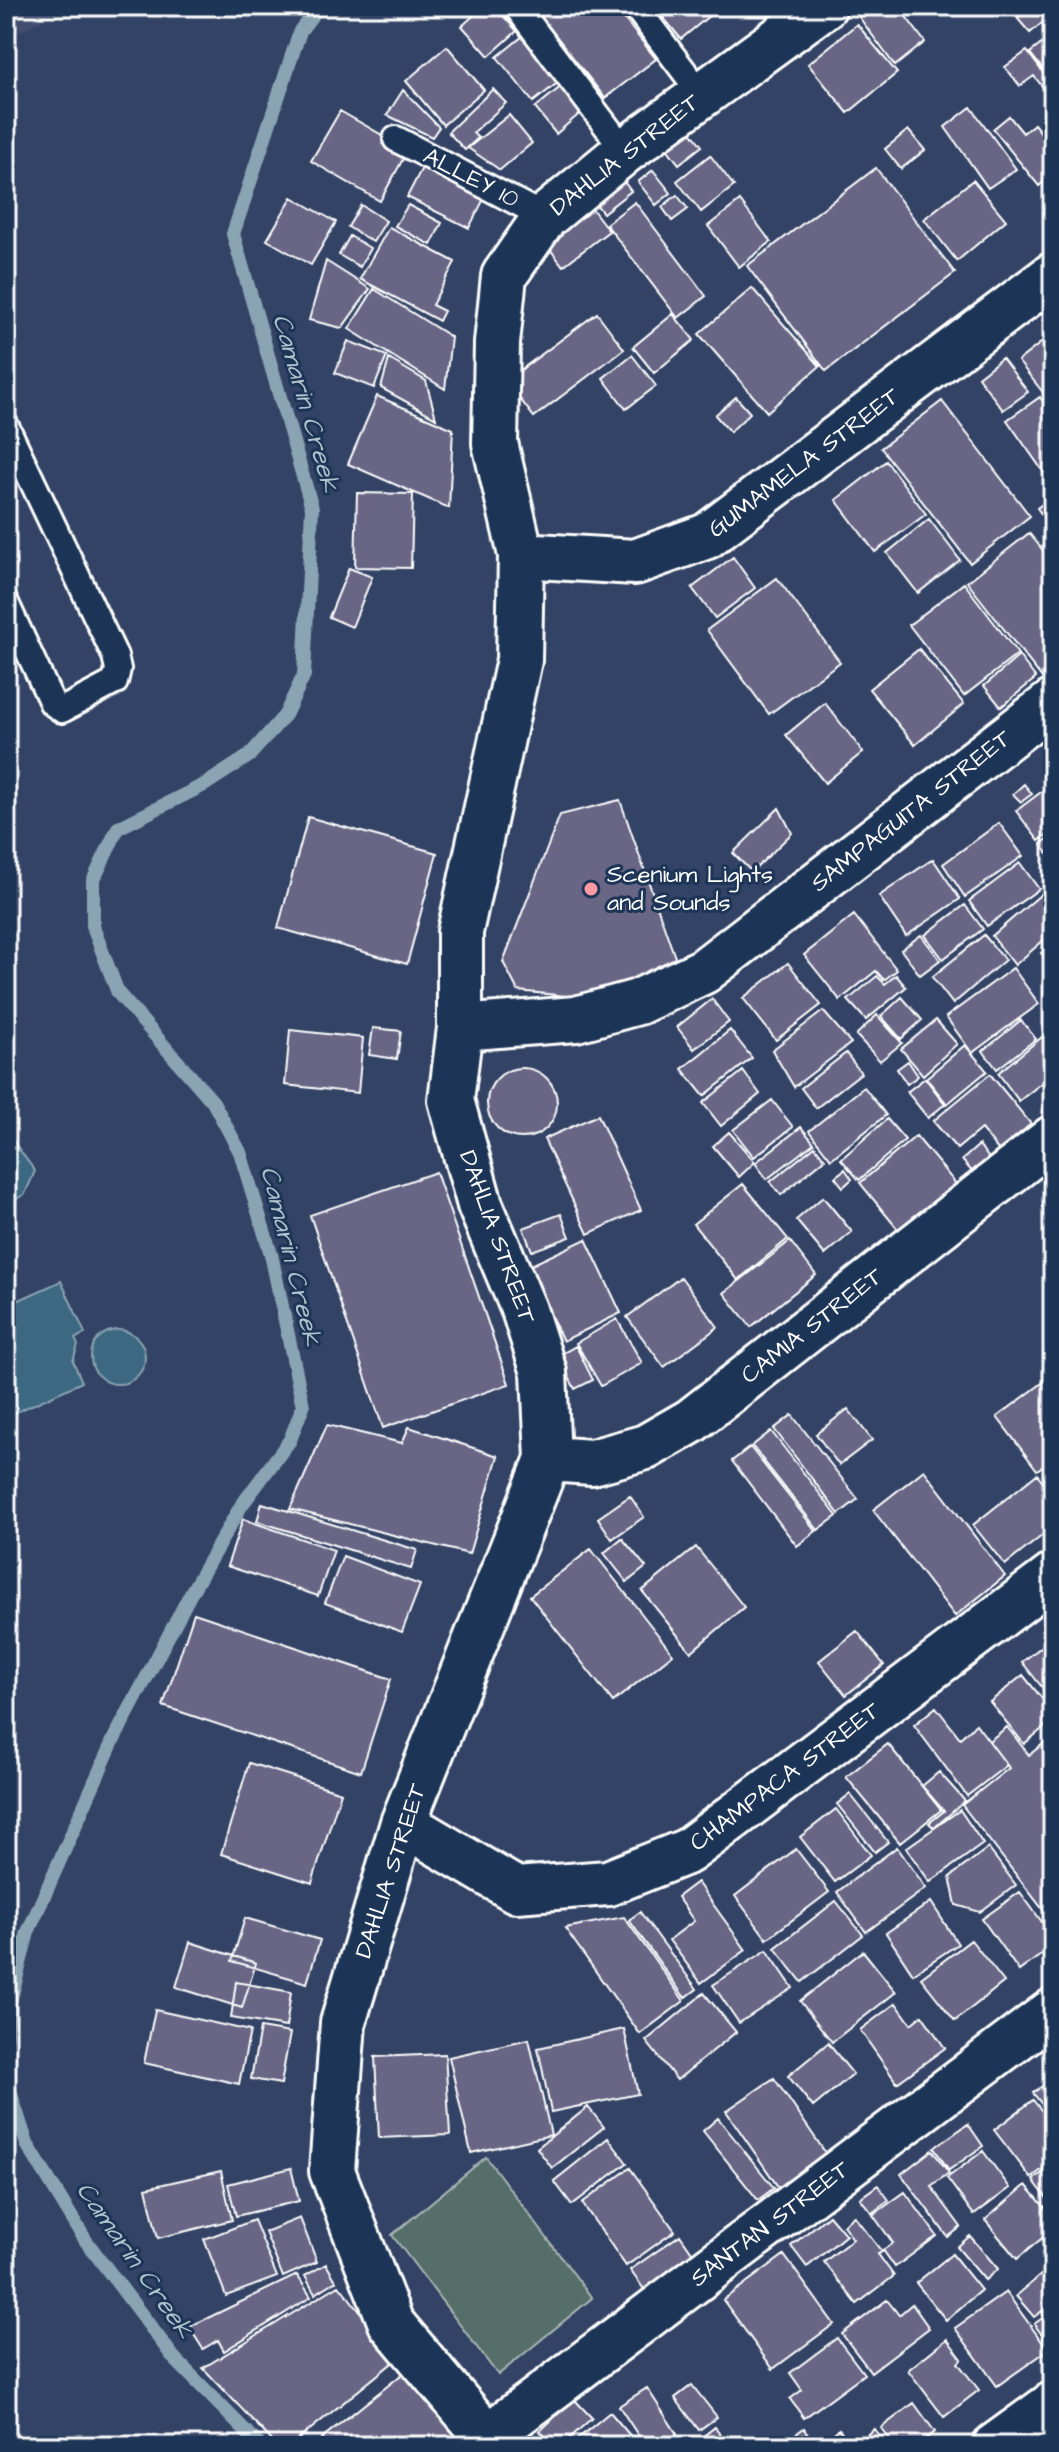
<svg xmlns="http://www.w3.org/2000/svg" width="1059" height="2452" font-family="'Architects Daughter',sans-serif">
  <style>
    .built { fill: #434d6f }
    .green { fill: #576e6b; stroke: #abb6b5; stroke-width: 2 }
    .water { fill: #3c6881; stroke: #8aa4b3; stroke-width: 2 }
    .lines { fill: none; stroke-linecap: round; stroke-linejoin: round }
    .stream { stroke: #8aa4b3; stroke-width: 14 }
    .building { fill: #676585; stroke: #fff; stroke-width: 2 }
    .service-casing { stroke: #fff; stroke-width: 30 }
    .minor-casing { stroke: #fff; stroke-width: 50 }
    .service { stroke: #1d3557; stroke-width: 24 }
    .minor { stroke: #1d3557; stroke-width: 44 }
    .poi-dot { fill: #ff9aa2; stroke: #1d3557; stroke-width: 3 }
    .labels { text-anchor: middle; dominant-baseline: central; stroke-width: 6; stroke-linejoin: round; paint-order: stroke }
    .street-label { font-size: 24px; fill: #fff; stroke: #1d3557 }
    .poi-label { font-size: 24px; fill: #fff; stroke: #1d3557; text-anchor: start }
    .water-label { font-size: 26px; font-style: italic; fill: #b1c3cd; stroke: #1d3557 }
  </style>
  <rect width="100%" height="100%" fill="#334365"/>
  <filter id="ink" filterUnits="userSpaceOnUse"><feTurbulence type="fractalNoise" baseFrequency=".0125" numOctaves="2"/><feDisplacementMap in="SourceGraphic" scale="16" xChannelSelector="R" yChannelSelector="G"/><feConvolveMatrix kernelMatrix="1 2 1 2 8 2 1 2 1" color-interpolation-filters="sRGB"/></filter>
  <g filter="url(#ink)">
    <path class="built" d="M6,6h66l-66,32z"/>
    <path class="green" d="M486,2157l106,141 -94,77 -106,-140z"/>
    <path class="water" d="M6,1131l29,40 -10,23 -19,11z
      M61,1281l24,52 -10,6 3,6 -5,16 9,21 -76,35v-111z
      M91 1357a27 27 0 1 1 54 0a27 27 0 1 1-54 0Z"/>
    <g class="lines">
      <path class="stream" d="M6,2045l3,-39 19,-74 84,-189 80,-152 49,-85 49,-66 13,-34 -32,-152 -31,-102 -27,-50 -95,-109 -25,-66v-46l25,-53 88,-44 43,-28 36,-41 19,-40 8,-167 -79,-274 67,-203 19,-25
        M6,2079l21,65 59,97 88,117 86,88"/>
    </g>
    <path class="building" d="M484,6h10l23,25 -28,25 -27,-30z
      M544,6h70l42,53 -51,39 -68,-86z
      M654,6h67l-40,33z
      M874,6h24l27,36 -30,24 -36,-49z
      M1032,6h20l1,8 -23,19 -13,-15z
      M857,24l40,49 -49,40 -40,-49z
      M1053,35v47l-23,-29z
      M523,36l37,45 -27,21 -36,-45z
      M447,46l37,44 -41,35 -37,-44z
      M1027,51l25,34 -7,5 -11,-14 -14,10 -15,-19z
      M563,85l21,25 -28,24 -21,-26z
      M493,89l13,14 -33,30 5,5 -13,12 -17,-18z
      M403,90l36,37 -7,10 -45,-22z
      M971,107l45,62 -28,19 -43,-61z
      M340,111l68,39 -28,51 -69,-40z
      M509,115l23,28 -32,27 -32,-22z
      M1009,116l14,17 11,-9 19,24v26l-14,12 -46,-57z
      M685,124l17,22 -23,18 -17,-22z
      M908,130l17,20 -24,19 -16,-20z
      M710,155l24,31 -33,26 -24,-31z
      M425,162l62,31 -18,35 -62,-31z
      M876,168l79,105 -129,98 -79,-105z
      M615,170l16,21 -28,22 -16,-21z
      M653,170l18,23 -15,12 -18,-23z
      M973,180l33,40 -49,41 -33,-42z
      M677,195l11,14 -16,12 -10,-14z
      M292,197l44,25 -25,43 -44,-25z
      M586,201l23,30 -46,35 -23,-30z
      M740,201l31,41 -32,25 -31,-41z
      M635,202l71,94 -28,22 -72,-94z
      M361,205l25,16 -13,21 -25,-15z
      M408,205l34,18 -11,22 -36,-19z
      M389,227l66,35 -23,43 12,6 -5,10 -79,-42z
      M350,236l20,12 -10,19 -21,-12z
      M326,261l44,28 -28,39 -33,-8z
      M752,288l68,78 -53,46 -68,-78z
      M374,289l77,48 -6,52 -96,-60z
      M597,313l27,36 -90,68 -28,-36z
      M673,314l21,26 -40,33 -21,-26z
      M1053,321v17l-8,-12z
      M1046,339l7,9v57l-35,-44z
      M348,341l39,15 -13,32 -39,-15z
      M632,355l24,31 -30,23 -23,-31z
      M1002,358l26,34 -25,18 -25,-33z
      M389,359l37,22 10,37 -55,-30z
      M377,396l76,33 -4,79 -101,-44z
      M736,397l14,16 -20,19 -15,-17z
      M1040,397l13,19v56l-6,5 -40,-57z
      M942,401l88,115 -60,47 -89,-115z
      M886,461l40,53 -51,38 -39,-52z
      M357,493l56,1 -2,74 -56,-1z
      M1053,496v34l-16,-22z
      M929,519l31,41 -42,33 -31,-40z
      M1029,533l24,30v108l-10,8 -76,-97z
      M733,557l22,31 -40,30 -23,-30z
      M349,568l23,9 -20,50 -23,-10z
      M777,578l63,84 -71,52 -62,-84z
      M964,583l54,71 -54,42 -55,-71z
      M919,649l45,55 -49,41 -46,-56z
      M1019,656l17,22 -35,29 -17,-21z
      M825,703l38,49 -38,31 -39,-48z
      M1053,783v47l-14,11 -23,-30z
      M1024,784l8,10 -11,8 -8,-8z
      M620,800l58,166 -102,31 -58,-6 -15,-29 57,-147z
      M779,808l13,25 -40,39 -19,-19z
      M308,817l129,36 -30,111 -129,-36z
      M999,823l24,33 -58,41 -22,-33z
      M1053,835v25l-12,-16z
      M933,859l27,40 -54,37 -27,-40z
      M1020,863l19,26 -52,37 -18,-25z
      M1046,890l7,9v33l-38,33 -23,-29z
      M965,905l18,24 -40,30 -18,-24z
      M854,915l43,55 -13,10 -8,-9 -36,29 -36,-45z
      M921,935l19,25 -20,15 -19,-25z
      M984,935l21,25 -52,44 -21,-27z
      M1053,942v24l-12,-13z
      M788,963l33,42 -45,35 -33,-42z
      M1013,968l26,36 -67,49 -26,-36z
      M896,975l10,12 -40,33 -18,-20 29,-24 8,8z
      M902,997l20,23 -21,19 -20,-23z
      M712,999l17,23 -35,27 -17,-22z
      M823,1011l28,32 -57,44 -22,-37z
      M877,1015l25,28 -22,18 -24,-26z
      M936,1020l21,24 -34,31 -22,-26z
      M1021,1020l15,19 -39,30 -14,-18z
      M373,1028l28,3 -4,28 -28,-4z
      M1053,1028v46l-34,27 -21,-28z
      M290,1030l73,8 -5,55 -73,-8z
      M730,1030l22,28 -48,38 -22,-27z
      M965,1045l22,26 -40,33 -21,-26z
      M846,1053l15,20 -45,35 -15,-20z
      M908,1061l10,15 -11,8 -10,-15z
      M487 1103a35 35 0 1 1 70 0a35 35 0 1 1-70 0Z
      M743,1071l17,23 -39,32 -18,-23z
      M990,1074l41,50 -32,27 -18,-22 -24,20 -24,-28z
      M925,1078l20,26 -17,14 -21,-26z
      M864,1087l22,28 -55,44 -22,-28z
      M772,1100l21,27 -39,30 -21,-27z
      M598,1115l43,95 -53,24 -44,-95z
      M887,1119l18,21 -46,40 -18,-21z
      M801,1127l13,16 -47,36 -12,-16z
      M729,1132l26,30 -16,15 -26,-31z
      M916,1136l41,49 -57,47 -40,-49z
      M979,1145l12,16 -16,14 -13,-15z
      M815,1146l10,13 -44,36 -11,-13z
      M845,1169l7,10 -9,8 -8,-10z
      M436,1172l73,212 -126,44 -73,-213z
      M743,1184l45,55 -50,41 -45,-56z
      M823,1197l29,35 -27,23 -29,-35z
      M1053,1198v24l-11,-15z
      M561,1214l9,23 -38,14 -9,-23z
      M586,1239l35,74 -58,28 -36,-74z
      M790,1241l26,34 -65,52 -27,-34z
      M681,1277l37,50 -54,40 -37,-50z
      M617,1319l25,44 -41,23 -25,-43z
      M576,1346l17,34 -18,9 -17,-33z
      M1053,1375v84l-16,11 -40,-53z
      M848,1409l24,31 -33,25 -23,-31z
      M792,1415l66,84 -19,15 -65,-85z
      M327,1425l75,18 7,-16 89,29 -29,98 -179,-45z
      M771,1431l66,85 -19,14 -66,-84z
      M750,1447l66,84 -19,15 -65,-85z
      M1053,1463v16l-8,-10z
      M924,1470l81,106 -50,40 -82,-106z
      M1037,1474l16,20v33l-48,38 -32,-40z
      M630,1496l14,21 -32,22 -14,-21z
      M262,1503l155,47 -6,19 -154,-48z
      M243,1519l91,31 -16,46 -91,-30z
      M622,1538l24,29 -19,15 -23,-29z
      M696,1547l48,60 -53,45 -49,-61z
      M591,1549l82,105 -60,48 -83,-106z
      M343,1556l77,29 -18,47 -77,-29z
      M194,1613l197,66 -30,93 -198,-66z
      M857,1631l27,34 -38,30 -27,-34z
      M1045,1644l8,11v46l-31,-39z
      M1023,1675l30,37v8l-29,24 -34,-42z
      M936,1707l24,31 16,-14 31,41 -40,31 -53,-71z
      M1007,1727l22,28 24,-19v168l-9,7 -82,-106 47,-37 -20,-27z
      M888,1744l53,66 -41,33 -54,-66z
      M249,1763l92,29 -29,91 -91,-29z
      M939,1772l26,29 -31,27 -5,-5 15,-12 -22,-25z
      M850,1794l38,48 -13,10 -38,-48z
      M836,1809l35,46 -36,27 -35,-45z
      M960,1810l23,34 -53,38 -24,-34z
      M897,1847l29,41 -60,44 -29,-40z
      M988,1848l28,37 -36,27 -24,-7 -6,-28z
      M796,1849l33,43 -62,47 -32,-43z
      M697,1882l49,68 -45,33 -32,-43 25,-19 -17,-24z
      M1020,1892l33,45v9l-34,25 -37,-52z
      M836,1901l27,34 -61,47 -27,-34z
      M931,1902l27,42 -45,30 -27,-41z
      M640,1912l57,77 -12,9 -56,-78z
      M624,1917l60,84 -44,33 -75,-106z
      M245,1918l75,22 -13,43 -75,-22z
      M971,1940l33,42 -49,39 -34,-43z
      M190,1942l66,21 -14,45 -66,-21z
      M767,1950l26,38 -54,35 -26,-38z
      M863,1951l33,41 -64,50 -32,-41z
      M236,1982l55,10 -5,35 -55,-9z
      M704,1993l32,39 -59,48 -31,-39z
      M896,2003l15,21 11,-9 23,33 -48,35 -37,-53z
      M155,2010l95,21 -11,53 -95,-21z
      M260,2028l30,5 -9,51 -30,-5z
      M624,2029l14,65 -87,18 -13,-64z
      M529,2039l22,96 -80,18 -22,-96z
      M828,2043l25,31 -40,33 -25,-31z
      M445,2054l5,81 -71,3 -4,-81z
      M774,2078l53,77 -48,33 -53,-77z
      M1052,2079l1,23 -8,6 -12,-15z
      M1033,2100l20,25v36l-22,17 -37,-48z
      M588,2107l16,20 -52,41 -15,-20z
      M718,2118l56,70 -16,12 -55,-69z
      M968,2124l15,22 -34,24 -15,-22z
      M608,2138l19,25 -55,42 -18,-24z
      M932,2150l17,23 -18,13 30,41 -13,10 -47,-63z
      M983,2151l27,37 -36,27 -27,-37z
      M1053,2165v41l-20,-26z
      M291,2168l8,33 -63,15 -8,-32z
      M630,2168l45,63 -49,35 -44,-63z
      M221,2171l11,49 -74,18 -12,-50z
      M878,2185l11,15 -17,13 -12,-15z
      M1026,2185l27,32v12l-36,30 -32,-39z
      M905,2192l32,44 -42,31 -12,-17 10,-7 -20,-28z
      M829,2215l17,20 -39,32 -16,-21z
      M854,2216l28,36 -4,2 16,22 -37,28 -33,-42 29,-23 -10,-14z
      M300,2218l17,44 -34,15 -18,-45z
      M254,2220l23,57 -51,19 -22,-57z
      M680,2235l18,26 -49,35 -19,-26z
      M970,2236l28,33 -13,11 -28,-33z
      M1053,2245v22l-11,-14z
      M952,2254l29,36 -35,30 -30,-37z
      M784,2255l50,69 -61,45 -50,-69z
      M326,2264l10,17 -21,13 -10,-18z
      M1048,2269l5,6v48l-11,-12 -8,6 -18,-21z
      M297,2275l14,22 -87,54 -6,-11 -15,9 -14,-22z
      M339,2285l58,74 -107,87h-13l-74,-78z
      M1006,2292l42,58 -51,36 -42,-58z
      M887,2300l12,15 13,-11 17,24 -58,44 -29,-38z
      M1044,2317l9,11v13l-4,3 -15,-20z
      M837,2338l27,36 -60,44 -14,-19 12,-9 -12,-17z
      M947,2339l15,20 -4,4 21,27 -35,27 -36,-47z
      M405,2372l59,74h-136l-6,-8z
      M692,2385l25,32 -18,13 -24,-32z
      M647,2388l30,46 -18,12h-14l-26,-40z
      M574,2399l18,19 -31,28h-7l-14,-15z
      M914,2403l21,29 -18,14h-23l-13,-18z
      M610,2412l29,34h-70z
      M715,2427l15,19h-38v-1z
      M804,2428l13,18h-37z
      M839,2429l14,17h-33l-1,-1z
      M874,2429l13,17h-34z"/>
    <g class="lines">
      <g class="service-casing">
        <path id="service" d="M516,6l109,145
          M635,6l67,89
          M396,139l149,78
          M6,426l109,230 3,13 -3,13 -53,28 -10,-7 -46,-100"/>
      </g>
      <g class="minor-casing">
        <path id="minor" d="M521,555l114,7 72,-26 346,-261
          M460,1028l116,-9 62,-17 66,-31 349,-269
          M548,1459l44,3 54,-15 45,-26 362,-283
          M403,1823l113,67 92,-7 80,-32 365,-275
          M487,2437l566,-426
          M495,2446l-104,-123 -59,-152 11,-148 60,-200 145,-364 -4,-87 -20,-62 -44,-105 -29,-105 9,-72v-96l59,-272 2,-105 -26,-112 2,-100 7,-67 41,-59 80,-66 199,-145
          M995,2446l58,-42"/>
      </g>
      <use href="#service" class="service"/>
      <use href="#minor" class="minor"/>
    </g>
  </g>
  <circle class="poi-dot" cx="591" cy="889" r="8"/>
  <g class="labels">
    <g class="street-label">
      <text transform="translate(625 155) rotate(-38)">DAHLIA STREET</text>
      <text transform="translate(471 178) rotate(27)">ALLEY 10</text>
      <text transform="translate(804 463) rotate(-37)">GUMAMELA STREET</text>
      <text transform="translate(911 811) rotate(-38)">SAMPAGUITA STREET</text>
      <text transform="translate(497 1237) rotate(70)">DAHLIA STREET</text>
      <text transform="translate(812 1326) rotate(-38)">CAMIA STREET</text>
      <text transform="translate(785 1777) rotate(-37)">CHAMPACA STREET</text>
      <text transform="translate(391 1871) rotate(-72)">DAHLIA STREET</text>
      <text transform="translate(770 2224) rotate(-37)">SANTAN STREET</text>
    </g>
    <g class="poi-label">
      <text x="607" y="875">Scenium Lights<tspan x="607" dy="28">and Sounds</tspan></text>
    </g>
    <g class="water-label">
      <text transform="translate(306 403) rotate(74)">Camarin Creek</text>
      <text transform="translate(291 1256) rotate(76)">Camarin Creek</text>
      <text transform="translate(135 2260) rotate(55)">Camarin Creek</text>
    </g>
  </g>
  <rect width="1059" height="2452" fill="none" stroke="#1d3557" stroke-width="32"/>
  <rect x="16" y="16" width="1027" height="2420" fill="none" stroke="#fff" stroke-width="3" filter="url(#ink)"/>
</svg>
